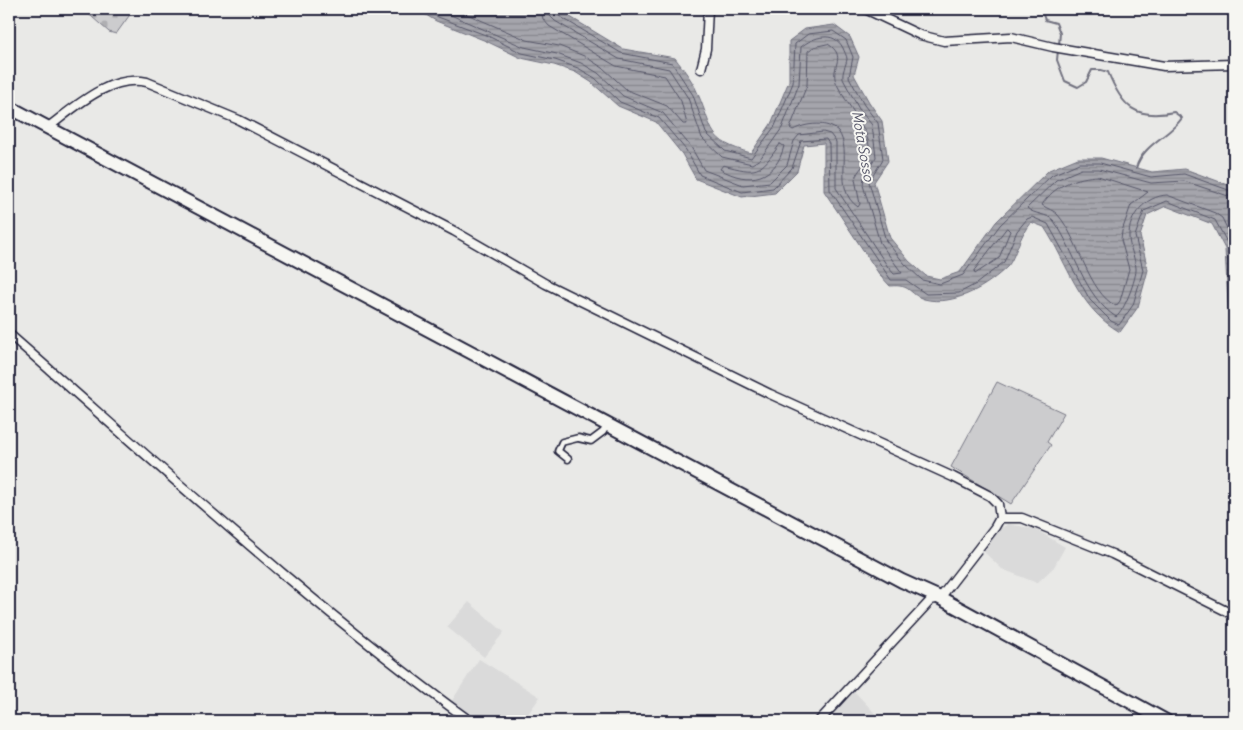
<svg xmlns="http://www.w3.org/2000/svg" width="1243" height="730" font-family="Delius,sans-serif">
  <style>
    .built { fill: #dadada }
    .cemetery { fill: url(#cemetery-stones); stroke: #777784 }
    .pitch { fill: #ccccce; stroke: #777784 }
    .water { fill: url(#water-rules); stroke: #71717f }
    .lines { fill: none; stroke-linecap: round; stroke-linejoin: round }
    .shore { stroke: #565668; stroke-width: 1 }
    .stream { stroke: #71717f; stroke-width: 2 }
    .pedestrian-casing { stroke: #22223b; stroke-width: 9 }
    .minor-casing { stroke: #22223b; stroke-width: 11 }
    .primary-casing { stroke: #22223b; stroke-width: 16 }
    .pedestrian { stroke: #f6f6f2; stroke-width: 5.5 }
    .minor { stroke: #f6f6f2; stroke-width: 8 }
    .primary { stroke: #f6f6f2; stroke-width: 12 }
    .labels { text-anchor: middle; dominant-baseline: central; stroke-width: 4; stroke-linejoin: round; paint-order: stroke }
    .water-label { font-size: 14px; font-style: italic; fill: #565668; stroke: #f6f6f2 }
  </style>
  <defs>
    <pattern id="cemetery-stones" width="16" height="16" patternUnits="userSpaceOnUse" patternTransform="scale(1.25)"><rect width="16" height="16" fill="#ccccce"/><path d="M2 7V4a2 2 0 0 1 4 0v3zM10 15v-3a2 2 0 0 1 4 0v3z" fill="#afafb2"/></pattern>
    <pattern id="water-rules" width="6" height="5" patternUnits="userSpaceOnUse" patternTransform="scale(1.25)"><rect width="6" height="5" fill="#a5a5ac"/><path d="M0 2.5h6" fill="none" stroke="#86868d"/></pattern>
  </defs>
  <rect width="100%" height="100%" fill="#e9e9e7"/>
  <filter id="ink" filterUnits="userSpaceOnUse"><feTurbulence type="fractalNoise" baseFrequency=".02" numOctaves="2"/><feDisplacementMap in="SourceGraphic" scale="10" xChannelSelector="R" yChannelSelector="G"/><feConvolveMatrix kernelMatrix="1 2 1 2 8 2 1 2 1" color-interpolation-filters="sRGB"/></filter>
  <g filter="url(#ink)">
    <path class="built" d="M1008,524l27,5 30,18 -11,20 -17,16 -35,-14 -19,-18 12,-19z
      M469,602l35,30 -20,25 -37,-30z
      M479,659l61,38 -17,24h-45l-27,-19z
      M854,691l28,30h-56z"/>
    <path class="cemetery" d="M83,9h51l-18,25 -7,-2z"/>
    <path class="pitch" d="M997,382l67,31 -17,29 4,3 -40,59 -60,-37z"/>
    <path class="water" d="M416,9h141l66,40 52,9c9,12 18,23 23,36 16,37 9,47 53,59l20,-29 18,-43v-40l16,-12 29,-4 16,12 9,20 -5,18 15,27 13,19 6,40 -14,21 16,56 19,23 17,15 14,3 20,-7 36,-50 53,-52 29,-12h23l51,14 33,-3 46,17 3,3v177l-3,-8 -6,-109 -13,-25 -46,-18 -19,9 -7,21 8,34 -10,37 -18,25c-43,-25 -51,-67 -76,-105l-13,-5c-11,12 -16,36 -23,44 -20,20 -54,41 -84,33 -16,-5 -12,-15 -34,-13l-11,-12 -55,-83v-48l-20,2 -7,26 -22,22 -33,4 -46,-18 -14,-25 -26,-32 -38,-16 -27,-24 -16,-10 -21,-7 -33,-7 -35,-17 -50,-20z"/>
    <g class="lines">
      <path class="shore" d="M426,9l12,8 50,19 34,17 33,7 23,8 17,10 25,24 39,16 27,32 14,25 42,17 31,-4 19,-20 9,-27 25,-2 3,5 1,46 61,90h15l20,14 33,-1 17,-9 28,-22 13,-31 10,-12 5,-2 16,7 42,76 21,21 8,4 14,-20 10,-35 -8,-34 9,-25 23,-10 48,19 14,26 5,91
        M437,9l87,38 33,7 24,9 17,10 25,23 40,17 28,34 13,23 39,15 27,-3 17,-17 7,-24 5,-6 24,-3 7,2 6,8v46l52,79 6,7 8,-1 -22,-30 -17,-58 1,-8 12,-20 -4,-32 -13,-16 -16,-30c-1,-8 3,-13 4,-20 0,-3 -3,-8 -4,-11 -9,-18 -30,-11 -42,-1l-2,37 -17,44 -22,31 -8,5 -30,-7 -20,-19 -14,-40 -19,-29 -50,-10 -64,-38 -5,-5 -2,-7
        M455,9l72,31 32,6 25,10 19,12 24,22 40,16 16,18h4l-6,-23 -16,-25 -49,-10 -67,-40 -6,-7 -2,-10
        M555,9l4,7 62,37 51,10 21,32 13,38 19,18 26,7 24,-32 18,-43 2,-39 13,-10 25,-3 13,9 7,17 -4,20 15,28 14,18 5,36 -14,23 17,59 19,23 17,16 18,4 23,-9 37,-50 52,-50 27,-12h21l51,14 33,-3 50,18
        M828,44c20,13 2,22 8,38 9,22 37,49 33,73 -2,9 -12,15 -14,24l5,25 -2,3c-27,-19 -4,-54 -20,-76 -11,-10 -32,-8 -45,-1l-3,-2 17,-43 1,-34 6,-4z
        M780,144l4,2c-8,33 -35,40 -64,23l3,-4c35,9 36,9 57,-21z
        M1098,176l50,16 -17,13 -9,26 -1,9 8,29 -9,32 -4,5c-28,-14 -37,-67 -58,-91 -4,-5 -11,-6 -16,-10 12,-20 35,-28 56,-29z
        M1234,198l-50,-17 -33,2 -52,-14h-18l-25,11 -29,28c7,7 20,5 27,13 22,31 29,74 62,96 8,-5 21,-40 20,-49 -1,-11 -7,-21 -7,-31 -1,-21 17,-41 38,-42l48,18 7,5 12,25
        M1007,228l3,3 -11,27 -24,16 -1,-3z"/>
      <path class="stream" d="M1046,9l-4,3 3,8 11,3 4,10 -1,12
        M1058,50l-1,10 8,21 13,6 8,-5 6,-12h9l7,2c14,35 27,48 66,40l8,6c-13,19 -39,26 -46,50"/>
      <g class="pedestrian-casing">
        <path id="pedestrian" d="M568,459l-10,-8 4,-9 16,-4 13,3 12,-9 5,-8"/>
      </g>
      <g class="minor-casing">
        <path id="minor" d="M865,9l55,26 24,6 67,-4 42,10 111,19 70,-2
          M701,69l5,-20 2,-40
          M47,128c27,-20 62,-54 100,-46l92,38 215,111 92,53 224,110 183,83 37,19 8,8 2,14 -5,9 -55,71 -9,2 -112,121
          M9,334c151,132 298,269 461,387
          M1000,518h22l90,36 122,61"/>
      </g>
      <g class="primary-casing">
        <path id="primary" d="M9,107l893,474 38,17 226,123"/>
      </g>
      <use href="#pedestrian" class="pedestrian"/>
      <use href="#minor" class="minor"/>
      <use href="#primary" class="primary"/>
    </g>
  </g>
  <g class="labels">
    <g class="water-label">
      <text transform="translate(863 146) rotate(80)">Mota Sosso</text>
    </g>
  </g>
  <rect width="1243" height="730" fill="none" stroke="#f6f6f2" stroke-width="30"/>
  <rect x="15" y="15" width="1213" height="700" fill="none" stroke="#22223b" stroke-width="2" filter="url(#ink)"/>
</svg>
